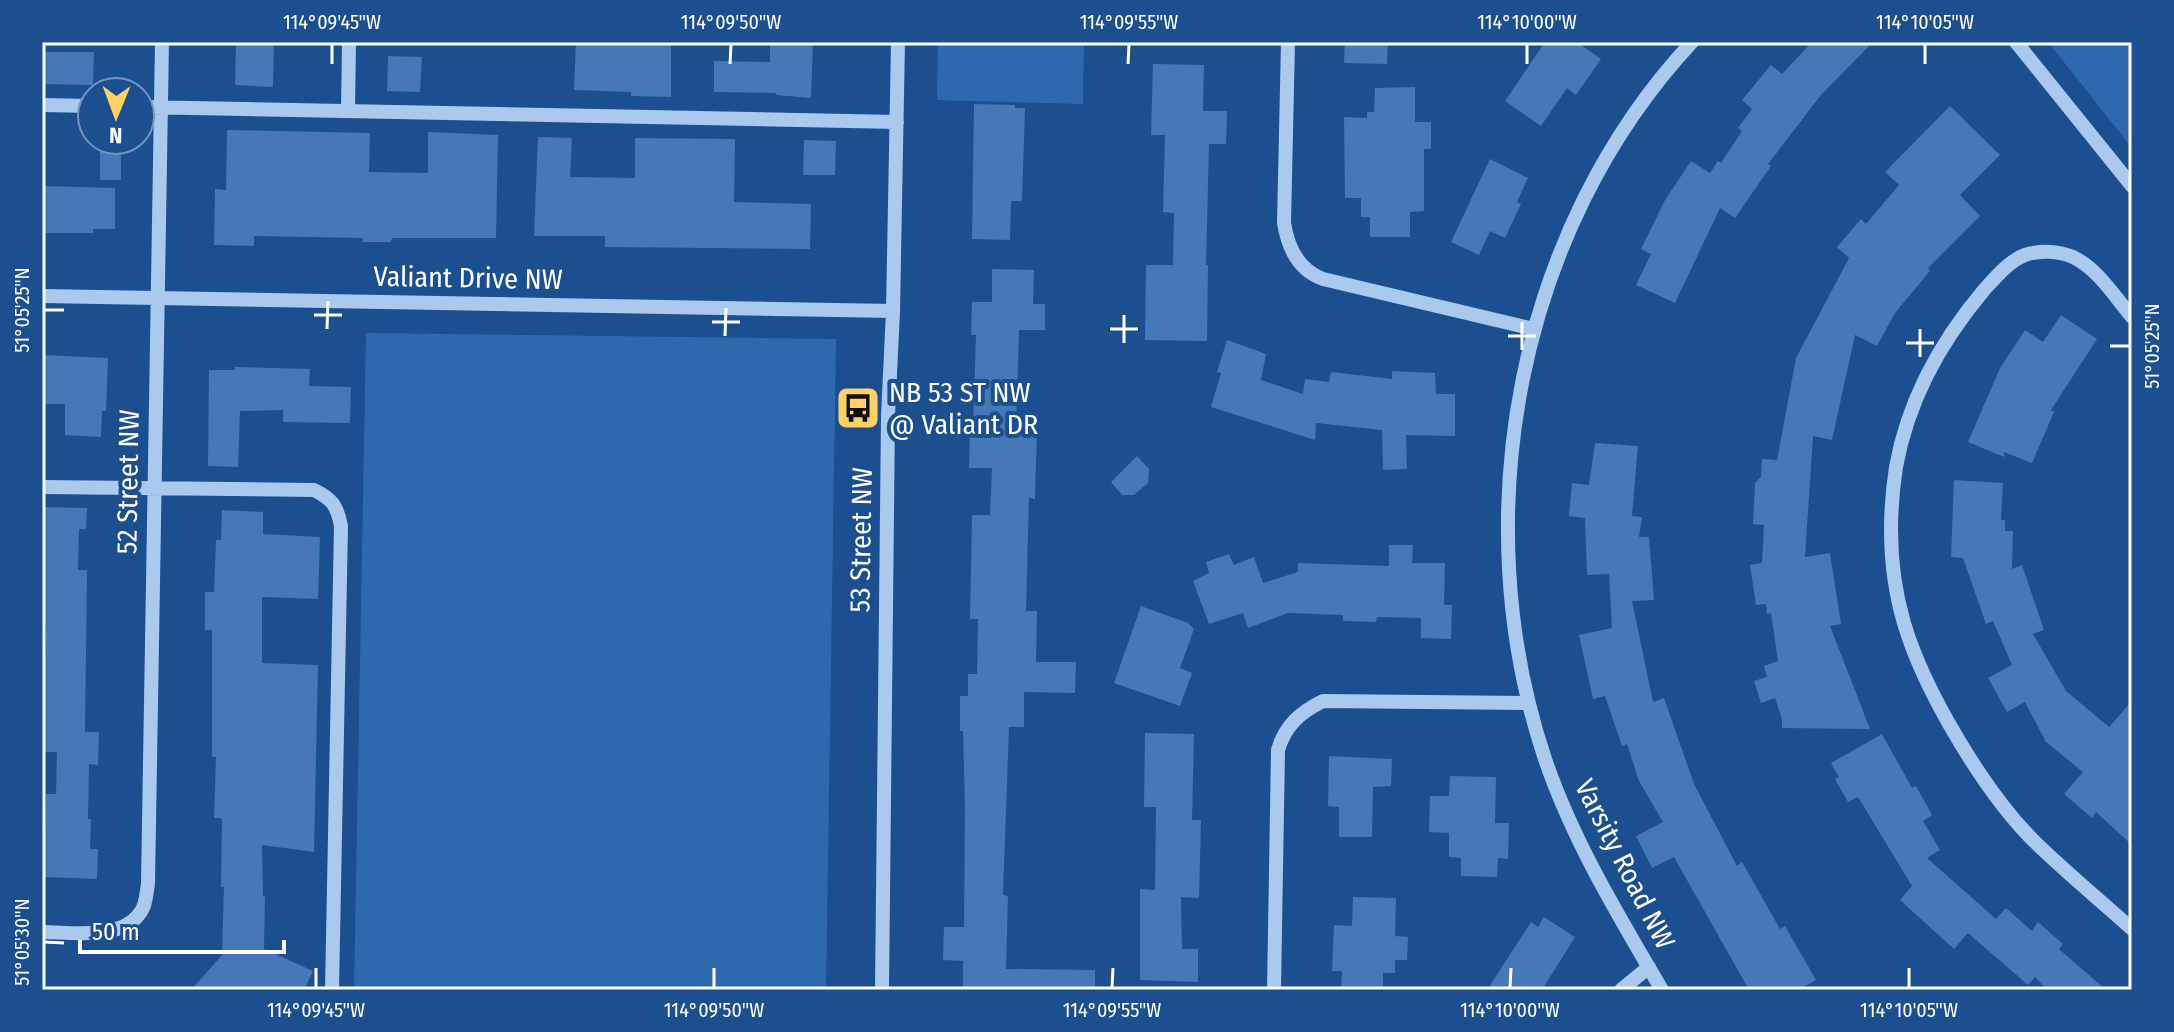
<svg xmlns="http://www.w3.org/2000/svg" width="2174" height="1032" font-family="'Fira Sans Condensed',sans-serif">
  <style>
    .green { fill: #2e69ad }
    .building { fill: #4478b7 }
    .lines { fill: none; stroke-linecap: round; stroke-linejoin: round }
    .minor { stroke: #a9c9ee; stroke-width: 14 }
    .ticks { fill: none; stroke: #fff; stroke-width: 3 }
    .labels { text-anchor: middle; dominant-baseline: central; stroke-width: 8; stroke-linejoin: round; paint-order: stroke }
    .street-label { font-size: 28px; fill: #fff; stroke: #1b4f8f }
    .poi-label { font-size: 28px; fill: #fff; stroke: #1b4f8f; text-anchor: start }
    .neatline { fill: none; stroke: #fff; stroke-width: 3 }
    .ticks-label { font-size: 20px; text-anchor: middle; fill: #fff }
  </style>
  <rect width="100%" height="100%" fill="#1b4f8f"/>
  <path class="green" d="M938,42h146l-1,62 -146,-4z
    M2048,42h84v106z
    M366,333l470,6 -10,651h-472z"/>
  <path class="building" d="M236,42h38l-1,45 -38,-2z
    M576,42h95v55l-40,-1v-4l-57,-2z
    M770,42h43l-2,56 -35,-3v-2l-62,-1v-31l56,1z
    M1345,42h43l-1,22 -43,-1z
    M1545,42h32l24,17 -25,36 -9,-7 -26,38 -36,-25z
    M1812,42h61l-52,53 -53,69 3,2 -36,52 -15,-10 -45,95 -39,-18 15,-31 -10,-5 24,-49 26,-39 19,12 8,-12 3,2 21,-32 -4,-3 14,-19 -10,-9 29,-35 11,9z
    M42,52h52l-1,33 -51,-1z
    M388,56l34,1 -2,35 -33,-1z
    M1153,64l51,1 -1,46h24l-1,33h-17l-3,121h2l-1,76 -62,-1 1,-75h27l1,-52 -11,-1 2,-77h-14z
    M1415,87v35h16v27h-7v62l-14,1v25h-40v-20h-9v-19h-16l-1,-81 23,1v-6h7l1,-24z
    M974,104l41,1v3h10l-3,93h-11l-1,39 -38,-1z
    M1950,106l50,49 -40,40 20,21 -52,52 2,3 -35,42 -18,33 -22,-11 -23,105 -19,-4 -8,121 25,-4 11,71 -11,2 40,103 -88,-1v-9l-7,-21 -14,5 -7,-22 13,-4 -3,-11 14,-5 -7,-48 -4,1 -1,-10 -10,1 -6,-40 12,-2 2,-38 -11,-1 2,-41 6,-6 1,-18 15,1 19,-102 53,-100 -12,-11 24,-28 5,5 33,-39 -14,-13z
    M227,130l143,3 -1,39 59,1v-41l70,3 -2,103h-104l-1,4h-29l1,-4 -109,-2v10l-40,-1 1,-56 11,1z
    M538,137l34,1 -2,39 65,1v-40l100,1 -1,63 77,2 -1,45 -205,-2v-11h-71z
    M100,140h21v40h-21z
    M804,140l32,1 -1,34h-32z
    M1490,159l38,19 -11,24 4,2 -16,34 -15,-7 -11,24 -28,-13z
    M42,186l73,2v41h-22v4h-51z
    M992,269l42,1 -1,34h12v26h-26l-3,99 21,1 -2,69 -6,-1 -3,113h11l-1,51h40l-1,31 -51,-1v35h-15l-6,168 5,1 -2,73 89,1v20h-132v-29l-20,-1 1,-33h20l1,-120 -2,-76h-3v-35h8v-22h9l1,-55h-8l2,-104h18l2,-47h-23l1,-40h3l3,-93h-5l1,-33h20z
    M2061,315l36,24 -46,71 3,2 -22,51 -28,-11v5l-36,-15 32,-74 25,-38 18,12z
    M1227,340l39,14 -5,26 42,14 2,-15 24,3 2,-10 61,7v-8l43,2 1,21h19v42l-49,-1 1,34 -24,1 -1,-40 -66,-7 -1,17 -104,-33 10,-34 -4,-1z
    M42,355l66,3 -2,53h-4l-1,26 -36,-2v-31h-23z
    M235,367l75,2 -1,17 42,1 -1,36 -67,-1v-12l-43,1 -2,56 -30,-1 1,-96h26z
    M1595,443l43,3 -6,70 10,1 -3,20h10l5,63 -22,1 21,101 11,-4 30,86 43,82 5,-4 38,67 5,-3 31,54 -18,10h-49l-75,-133 -22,11 -16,-32 27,-14 -24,-41 -12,-37 -5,2 -17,-50 -12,3 -14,-64 33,-7 -3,-54 -22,1 -2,-57 -16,-2 3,-33 17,2z
    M1137,456l12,13 -1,14 -14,12h-12l-11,-13z
    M1954,480l49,3 -2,37h4v11h8l-1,38 10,-4 22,65 -11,4 33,57 43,36 23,-26v144l-36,-33 -4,6 -28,-24 19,-22 -37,-30 -21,-40 -18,10 -19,-34 24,-13 -19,-44 -7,3 -23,-66 -12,-1z
    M42,507l45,1 -1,21h-7l-1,41h9l-2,162h14l-1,33 -9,-1 -1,55h3l-1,30h8l-1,30 -53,-2 2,-83h10l1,-42h-15l4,-127h-4z
    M222,510l41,2v22l57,3 -2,62 -56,-2v66l56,2 -4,187 -52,-7 1,51h2l-1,53 49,22 -9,19h-113l31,-35 2,-68h-3l1,-66 -1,-3h-7l2,-61h-4v-127h-7v-38h9l2,-52h5z
    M1389,545h24l-1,18h33l-1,42h8l-1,34 -30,-1v-20l-44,-1 -1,5 -33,-1v-6l-55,-2 -40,15 -5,-15 -34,11 -16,-43 16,-8 -3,-11 23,-8 5,11 20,-8 9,26 35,-11v-9l91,3z
    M1141,606l47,17 6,6 -14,39 12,5 -12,33 -66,-23z
    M1145,733l49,1 -2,86h9l-2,78 -18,-1 1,52h16v33l-58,-2v-91l15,1 1,-83h-12z
    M1882,734l30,54 4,-2 16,29 -9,6 17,29 -13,8 69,61 10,-11 26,23 6,-9 25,22 -4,5 47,41h-59l-12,-13 -7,8 -60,-52 -14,16 -54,-49 12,-14 -54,-89 -10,5 -13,-23 4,-2 -8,-14z
    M1329,756l63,3 -1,27 -18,1 -1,50h-33v-30l-11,-1z
    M1450,776l46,1 -1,46h14l-1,36 -10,-1 -1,19 -36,-1v-18l-12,-1v-24l-20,-1 1,-36h19z
    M1353,897l43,1 -1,38 13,1 -1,23h-12v13h-12v17h-42l1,-19h-10l2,-46 18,1z
    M1544,917l31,20 -33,53h-55l44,-68 7,5z"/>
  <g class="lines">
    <path class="minor" d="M1288,42l-4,181c4,25 14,47 39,56l211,50
      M2016,42l116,144
      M42,105l50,1
      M140,107l757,15
      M348,111l1,-69
      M42,296l851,15
      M2132,317c-17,-20 -34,-48 -59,-60 -14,-6 -33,-7 -48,-2 -15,5 -30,23 -41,35 -43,51 -76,110 -88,177 -8,52 -7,105 8,156 20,68 82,172 133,221 31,30 64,57 95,85
      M42,487l272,3c18,9 23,15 27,36l-9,464
      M42,932c31,0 84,10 101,-24 3,-7 4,-17 5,-25l14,-841
      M882,990l6,-574 5,-105 5,-269
      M1274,990l4,-240c7,-25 23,-38 45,-49l206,2
      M1621,990l28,-23
      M1662,990c-44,-75 -89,-149 -117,-231 -81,-241 -28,-529 147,-717"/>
  </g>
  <path class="ticks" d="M332,64v-20M730,64l1,-20M1128,64l1,-20M1527,64v-20M1925,64v-20M44,310h20M314,315h28M712,322h28M327,329l1,-28M1110,329h28M725,336l1,-28M1508,336h28M1124,343v-28M1906,343h28M2110,346h20M1522,350v-28M1920,357v-28M44,942l20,1M316,988v-20M714,988v-20M1112,988l1,-20M1510,988l1,-20M1909,988v-20"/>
  <defs>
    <g id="bus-square" transform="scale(2.3)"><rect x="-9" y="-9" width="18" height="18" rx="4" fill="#ffd166" stroke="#1b4f8f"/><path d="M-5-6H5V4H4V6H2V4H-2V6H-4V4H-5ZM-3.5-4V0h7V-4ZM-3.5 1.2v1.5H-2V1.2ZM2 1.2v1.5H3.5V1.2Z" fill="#111"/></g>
  </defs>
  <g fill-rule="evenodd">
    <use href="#bus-square" x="858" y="408"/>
  </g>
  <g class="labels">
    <g class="street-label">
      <text transform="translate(468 278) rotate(1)">Valiant Drive NW</text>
      <text transform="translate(128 482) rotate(-89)">52 Street NW</text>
      <text transform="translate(861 540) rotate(-89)">53 Street NW</text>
      <text transform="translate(1625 864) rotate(63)">Varsity Road NW</text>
    </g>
    <g class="poi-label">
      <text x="889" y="392">NB 53 ST NW<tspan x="889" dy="32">@ Valiant DR</tspan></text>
    </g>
  </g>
  <rect width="2174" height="1032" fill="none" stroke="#1b4f8f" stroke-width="88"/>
  <g transform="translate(116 116) rotate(181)"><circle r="38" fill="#1b4f8f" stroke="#7695bc" stroke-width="2"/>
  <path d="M0-6L14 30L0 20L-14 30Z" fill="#ffd166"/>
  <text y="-12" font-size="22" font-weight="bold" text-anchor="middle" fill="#ffffff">N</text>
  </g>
  <path d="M80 940v12h204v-12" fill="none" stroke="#ffffff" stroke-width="4"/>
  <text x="92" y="940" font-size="24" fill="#ffffff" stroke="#1b4f8f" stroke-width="6" paint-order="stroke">50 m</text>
  <rect x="44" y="44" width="2086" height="944" class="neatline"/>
  <g class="ticks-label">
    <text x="332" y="29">114°09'45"W</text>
    <text x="731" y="29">114°09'50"W</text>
    <text x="1129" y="29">114°09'55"W</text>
    <text x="1527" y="29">114°10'00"W</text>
    <text x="1925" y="29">114°10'05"W</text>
    <text transform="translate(22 310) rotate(-90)" y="7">51°05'25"N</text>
    <text transform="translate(2152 346) rotate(-90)" y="7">51°05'25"N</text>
    <text transform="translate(22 942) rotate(-90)" y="7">51°05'30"N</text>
    <text x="316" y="1017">114°09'45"W</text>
    <text x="714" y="1017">114°09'50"W</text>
    <text x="1112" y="1017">114°09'55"W</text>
    <text x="1510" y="1017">114°10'00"W</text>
    <text x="1909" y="1017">114°10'05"W</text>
  </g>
</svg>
